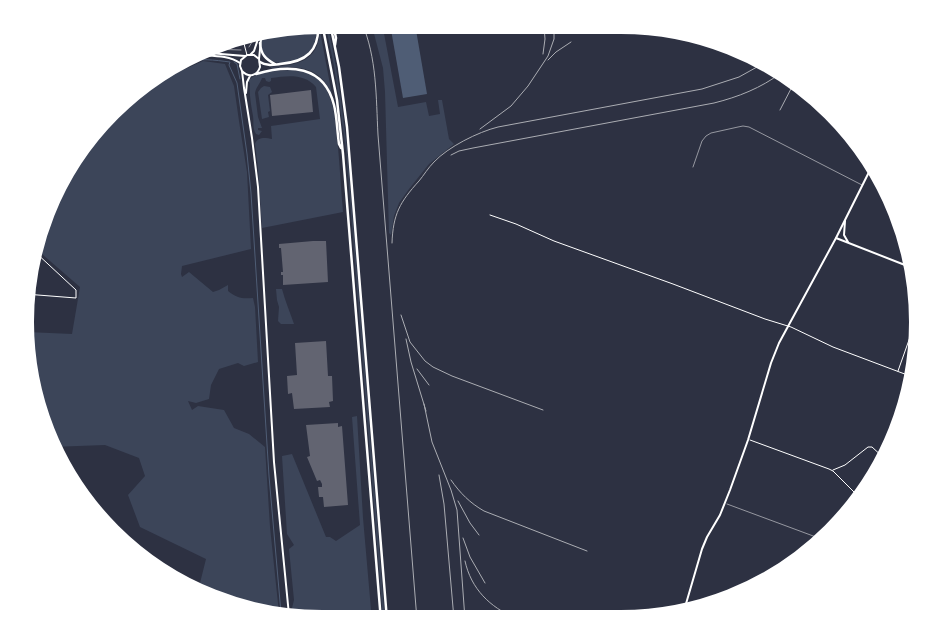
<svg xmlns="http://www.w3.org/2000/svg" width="943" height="644" font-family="'Fira Sans Condensed',sans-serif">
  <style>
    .green { fill: #3c4559 }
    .water { fill: #4f5d75 }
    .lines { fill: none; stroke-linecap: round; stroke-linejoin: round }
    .stream { stroke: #4f5d75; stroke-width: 1 }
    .building { fill: #626471 }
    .path { stroke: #fff; stroke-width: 0.5 }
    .service { stroke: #fff; stroke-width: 0.5 }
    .minor { stroke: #fff; stroke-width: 1 }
    .tertiary { stroke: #fff; stroke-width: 2 }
    .secondary { stroke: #fff; stroke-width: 2 }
    .trunk { stroke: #fff; stroke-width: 2.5 }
    .rail { stroke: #abadb3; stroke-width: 1 }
    .rim { fill: none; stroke: #fff; stroke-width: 6 }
  </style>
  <rect width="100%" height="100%" fill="#2d3142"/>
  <path class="green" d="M317,23c0,10 -1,19 -6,27 -10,14 -43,21 -49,-1 -2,-6 1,-13 3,-19z
    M325,23h2c10,41 15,83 20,125l38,472 -2,1 -37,-471 -12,-84z
    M369,23h13l16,84 28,-5 3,14 11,-2 -2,-14h4l7,39 5,5 -25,20 -20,25 -10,14 -5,13 -3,19 -2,-2 -4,-141 -2,-24 -11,-42z
    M320,31l12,64c-12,-29 -33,-29 -61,-27v-1c26,-2 47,-5 49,-36z
    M203,61l22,3 9,22 5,35 8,51 4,77 -69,17 -1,8 1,3 7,-5 24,20 6,-2 9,-5v6c9,7 14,8 25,7l2,9 3,55 -14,4 -6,-3 -19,6 -8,16 -2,14 -13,4 -8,-2 4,9 6,-4 26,4 10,18 15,6 16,13 5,80 9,86 -72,-14 -12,-8 4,-4 7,-28 -66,-32 -12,-32 17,-19 -6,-18 -34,-13 -54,2 -23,-67 -1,-48 45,2 8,-47 -45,-39 10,-41 52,-82 23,-21 25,-17z
    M292,70c10,1 21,4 28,11 16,17 15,44 18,66 2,22 3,44 5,65l-81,16 -4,-60 -3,-24c3,-8 11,-6 17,-5l-1,-13 49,-7 -4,-32c-12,-14 -29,-11 -45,-9v3l-2,1 -3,-1 -1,-3h-3c-2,6 -6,9 -7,15l3,24 4,11h-4v2l4,1 -3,4 -3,-1c-4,-6 -2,-13 -3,-18 -2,-11 -4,-22 -3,-33l-2,-2c9,-11 31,-10 44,-11z
    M264,86l6,1 2,5 -4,3 2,16 -2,1 1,5 -7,2 -4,-27 3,-4z
    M276,289h6c3,12 8,23 12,35h-13l-3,-3 1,-14 -2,-7z
    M357,416l6,102 9,103h-50l-29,-5 -1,-8 2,-8 -5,-51 5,-4 -7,-11 -5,-78 10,-2 34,83h4l6,4 24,-16 -8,-108z"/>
  <path class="water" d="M390,24h25l12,70 -24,4z"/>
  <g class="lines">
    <path class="stream" d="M185,62c15,-4 29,-2 45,0l-1,3 8,18 10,71 4,39 18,283 12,137
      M234,62l3,2 3,15"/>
  </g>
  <path class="building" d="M311,90l2,22 -41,4 -2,-21z
    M313,241h13l2,41 -45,3v-10h-2v-3h2l-2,-24h-2v-4z
    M326,341l2,35h4l1,25 -4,1 1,5 -36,2 -2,-16 -4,1 -1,-18 10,-1 -2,-32z
    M338,423v4l4,-1 6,79 -24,2 -1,-10h-4l-1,-10h4v-3l-2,-4 -3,1 -10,-24 3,-1 -4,-31z"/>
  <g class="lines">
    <path class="path" d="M249,47l6,-10
      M208,49l33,1"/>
    <path class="service" d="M615,27l1,6
      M693,167l9,-26 4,-5 5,-3 27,-6 5,-1 6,1 113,58
      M727,504l97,36"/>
    <path class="minor" d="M243,33v7l4,15
      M490,215l26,9 38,17 119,43 92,35 26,8 42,20 77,29
      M25,294l51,4v-8l-42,-39
      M909,344l7,2
      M898,371l17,-48 5,3
      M750,440l79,29 4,2 25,25
      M833,470l12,-5 23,-18h4l12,11"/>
    <path class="tertiary" d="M199,55c13,1 30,0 41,8
      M250,55l4,-4 6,-18
      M192,57l17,-4 36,3
      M259,59l3,-29
      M242,71c7,7 15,5 18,-4l-1,-8 -5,-4h-7l-6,5 -1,6 2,5 2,17 8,50 6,49 16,275 15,153
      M145,82l25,-16
      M246,93l1,-11 3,-6
      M845,221l-1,14 4,7
      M836,238l74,29"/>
    <path class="secondary" d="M683,614l19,-65 5,-12 13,-22 10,-25 18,-50 23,-77 8,-20 57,-105 35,-70"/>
    <path class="trunk" d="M322,23l15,77 6,54 38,467
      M330,23l9,44 8,60 40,493
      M333,23l3,15 -1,7
      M260,43c1,11 5,16 15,21
      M260,62c6,4 12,3 20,2 26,-2 40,-13 38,-41
      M256,74c33,-10 68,-9 78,31 3,12 3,26 5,39l2,4"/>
    <path class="rail" d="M362,23c15,35 14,74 16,112l39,485
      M543,54l2,-15 -1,-13
      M548,60l8,-8 15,-10
      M780,110l14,-27
      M480,129l31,-23 17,-20 20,-30 6,-17v-13
      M451,155l8,-4 14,-3 241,-45c24,-6 47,-15 67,-30
      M392,243c1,-29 8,-41 27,-62 5,-6 9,-13 15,-19 14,-15 44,-30 64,-35l204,-38 37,-12 27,-15
      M401,315l9,27 15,19 8,6 19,9 91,34
      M406,339l5,23 15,49
      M417,369l12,16
      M424,404l8,38 19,48 6,20 8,109
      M439,475l5,29 10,115
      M451,480c9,13 19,23 33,31l103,40
      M458,501l12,22 9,12
      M463,538l7,19 15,26
      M465,561c6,28 25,46 50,57"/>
  </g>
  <path d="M0 0H943V644H0ZM322 31H621A291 291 0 0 1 912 322V322A291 291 0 0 1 621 613H322A291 291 0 0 1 31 322V322A291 291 0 0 1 322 31Z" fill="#fff" fill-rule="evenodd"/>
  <path class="rim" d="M322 31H621A291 291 0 0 1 912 322V322A291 291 0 0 1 621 613H322A291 291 0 0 1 31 322V322A291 291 0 0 1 322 31Z"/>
</svg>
